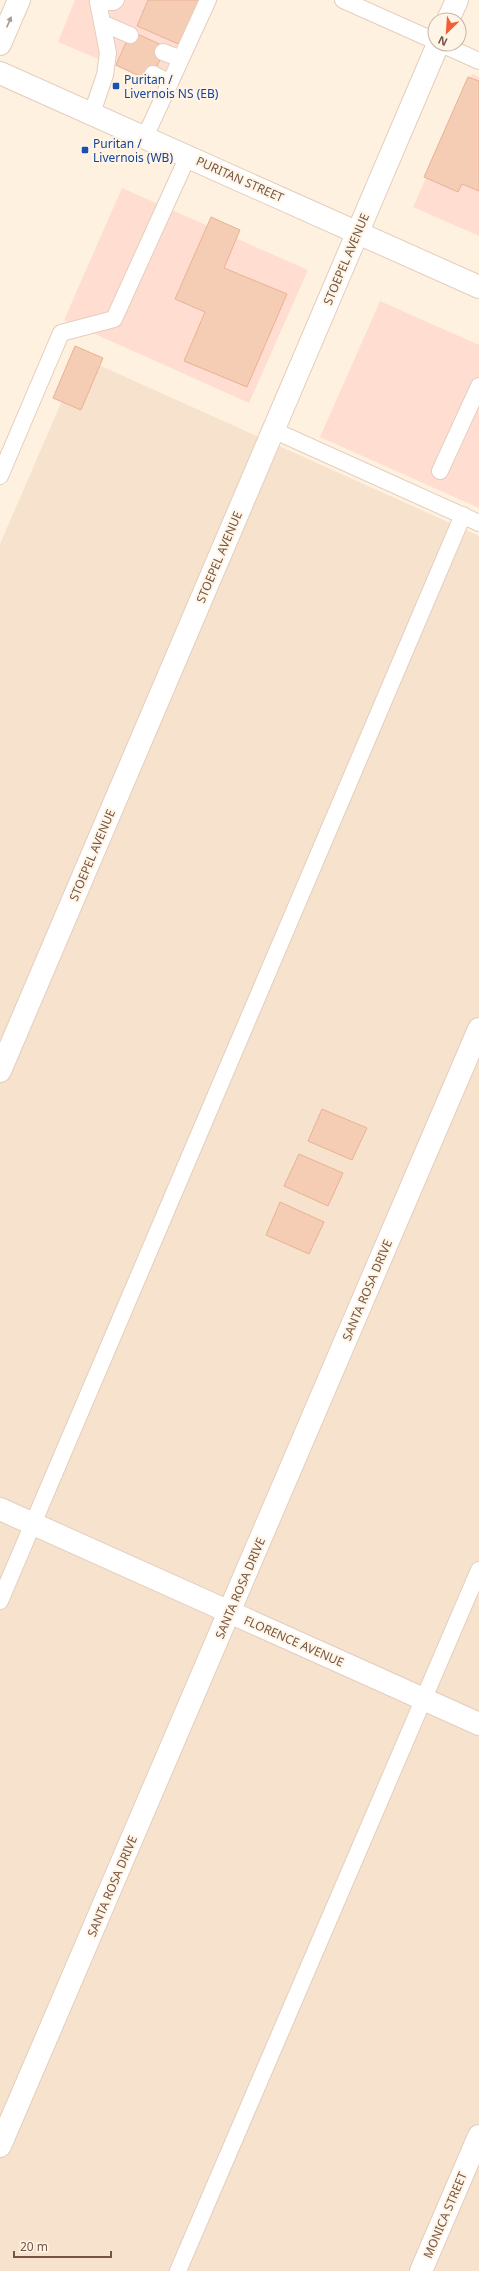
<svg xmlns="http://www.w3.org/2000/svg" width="479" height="2271" font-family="'Noto Sans',sans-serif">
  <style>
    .residential { fill: #f6e2cd }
    .commercial { fill: #ffded1 }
    .building { fill: #f5ccb4; stroke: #e9b294 }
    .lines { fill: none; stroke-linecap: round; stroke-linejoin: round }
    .service-casing { stroke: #e4cebd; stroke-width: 18 }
    .minor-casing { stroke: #e4cebd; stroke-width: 24 }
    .tertiary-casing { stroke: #e4cebd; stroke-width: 24 }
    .service { stroke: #fff; stroke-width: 16 }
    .minor { stroke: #fff; stroke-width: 22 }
    .tertiary { stroke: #fff; stroke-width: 22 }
    .oneway { fill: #ac998f }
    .transit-dot { fill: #1a4fb4; stroke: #fff5e6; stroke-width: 1.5 }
    .labels { text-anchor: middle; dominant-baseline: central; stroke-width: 4; stroke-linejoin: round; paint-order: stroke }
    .transit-label { font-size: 12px; fill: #164399; stroke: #fff5e6; text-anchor: start }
    .street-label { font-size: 12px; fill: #755545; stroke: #fff5e6 }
  </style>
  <rect width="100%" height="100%" fill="#fef1df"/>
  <path class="residential" d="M81,357l398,179v1735h-479v-1727z"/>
  <path class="commercial" d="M75,0h121l-36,85 -102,-43z
    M472,74l7,3v159l-66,-29z
    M122,188l186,82 -59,133 -185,-83z
    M380,301l99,44v163l-159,-71z"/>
  <path class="building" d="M148,0h56l-21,46 -46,-20z
    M131,31l35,16 -16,34 -34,-16z
    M468,77l11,4v110l-17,-7 -4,8 -34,-15z
    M211,217l29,13 -16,38 63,26 -40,93 -63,-26 21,-49 -30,-13z
    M75,346l28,12 -22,52 -28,-12z
    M322,1109l45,19 -15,32 -44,-19z
    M299,1154l44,19 -15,33 -44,-20z
    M280,1202l44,20 -15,32 -43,-19z"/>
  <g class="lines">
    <g class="service-casing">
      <path id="service" d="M343,0l92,41
        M102,23l28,12
        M441,44l38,17
        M163,52l18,7
        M153,74l17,9
        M92,113l13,-38 3,-22 -10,-51h15l3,-2
        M145,137l63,-137
        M273,430l206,93
        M440,471l39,-85
        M0,476l61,-143 53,-14 74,-163
        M0,1601l463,-1086
        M178,2271l301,-701"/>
    </g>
    <g class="minor-casing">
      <path id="minor" d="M448,20l9,-20
        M0,1071l438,-1027
        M0,1509l479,215
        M0,2146l479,-1117
        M421,2271l58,-135"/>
    </g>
    <g class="tertiary-casing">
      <path id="tertiary" d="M0,44l19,-44
        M0,73l479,214"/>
    </g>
    <use href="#service" class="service"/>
    <use href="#minor" class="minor"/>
    <use href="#tertiary" class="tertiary"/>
  </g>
  <defs><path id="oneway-solid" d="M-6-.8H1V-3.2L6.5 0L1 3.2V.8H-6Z"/></defs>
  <use class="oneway" href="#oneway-solid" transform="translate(9 22) rotate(-67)"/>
  <g class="transit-dot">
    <rect x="112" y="82" width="8" height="8" rx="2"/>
    <rect x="81" y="146" width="8" height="8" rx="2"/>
  </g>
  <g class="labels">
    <g class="transit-label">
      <text x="124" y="79">Puritan /<tspan x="124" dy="14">Livernois NS (EB)</tspan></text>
      <text x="93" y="143">Puritan /<tspan x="93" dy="14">Livernois (WB)</tspan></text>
    </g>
    <g class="street-label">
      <text transform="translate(240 179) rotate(24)">PURITAN STREET</text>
      <text transform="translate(346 259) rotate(-67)">STOEPEL AVENUE</text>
      <text transform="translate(219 557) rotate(-67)">STOEPEL AVENUE</text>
      <text transform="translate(92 855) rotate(-67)">STOEPEL AVENUE</text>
      <text transform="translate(367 1290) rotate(-67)">SANTA ROSA DRIVE</text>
      <text transform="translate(240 1588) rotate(-67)">SANTA ROSA DRIVE</text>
      <text transform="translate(294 1641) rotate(24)">FLORENCE AVENUE</text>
      <text transform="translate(112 1886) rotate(-67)">SANTA ROSA DRIVE</text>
      <text transform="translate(445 2215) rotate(-67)">MONICA STREET</text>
    </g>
  </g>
  <g transform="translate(447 32) rotate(205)"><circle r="19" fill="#fff5e6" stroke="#c8b5a6"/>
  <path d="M0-3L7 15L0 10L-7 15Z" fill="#f15e3a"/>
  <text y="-6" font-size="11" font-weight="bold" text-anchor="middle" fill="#755545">N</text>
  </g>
  <path d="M14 2251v6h97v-6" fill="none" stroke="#755545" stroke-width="2"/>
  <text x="20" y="2251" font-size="12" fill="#755545" stroke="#fff5e6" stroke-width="3" paint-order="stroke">20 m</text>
</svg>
